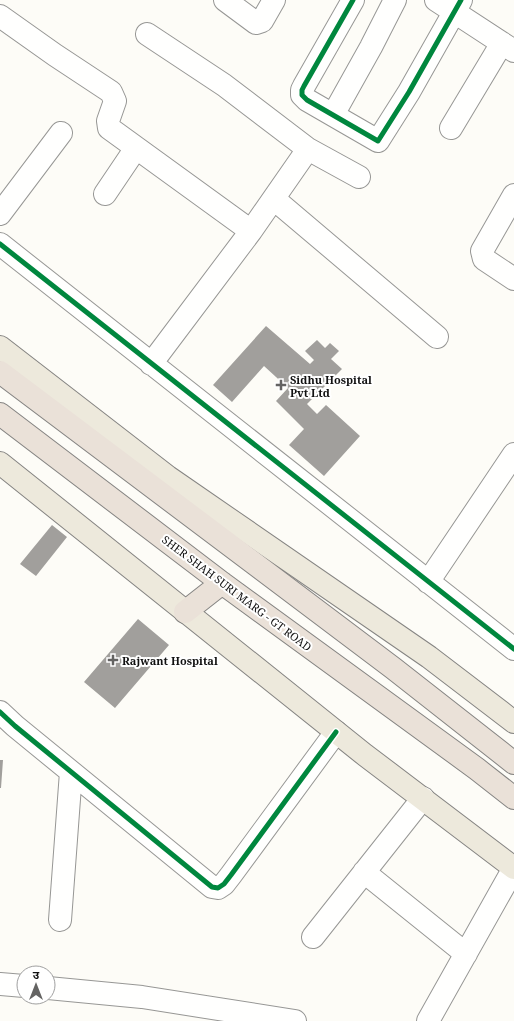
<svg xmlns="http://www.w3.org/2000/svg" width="514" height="1021" font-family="'Noto Serif','Noto Sans Devanagari',serif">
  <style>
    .building { fill: #a19f9c }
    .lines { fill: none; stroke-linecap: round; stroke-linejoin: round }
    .minor-casing { stroke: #979795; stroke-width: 24 }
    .major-casing { stroke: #858482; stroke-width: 24 }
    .highway-casing { stroke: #858482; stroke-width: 24 }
    .minor { stroke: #fffffe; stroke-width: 22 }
    .major { stroke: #ede9dc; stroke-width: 22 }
    .highway { stroke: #eae1d8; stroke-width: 22 }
    .cycleway-casing { stroke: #fff; stroke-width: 8 }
    .cycleway { stroke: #00873e; stroke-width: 5 }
    .poi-dot { fill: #646362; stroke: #fff; stroke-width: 1.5 }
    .labels { text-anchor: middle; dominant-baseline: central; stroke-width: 4; stroke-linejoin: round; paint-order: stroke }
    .poi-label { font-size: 11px; font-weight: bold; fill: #111; stroke: #fff; text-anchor: start }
    .street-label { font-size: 11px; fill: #111; stroke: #fff }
  </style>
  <rect width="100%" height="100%" fill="#fdfcf7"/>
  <path class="building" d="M266,326l44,38 4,-4 -9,-9 12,-11 8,8 5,-5 9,8 -8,8 11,10 -35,35 10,10 9,-9 34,31 -36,40 -35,-31 15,-16 -28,-28 12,-13 -24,-22 -32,36 -19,-17z
    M52,525l15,12 -31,39 -16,-12z
    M138,619l31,26 -54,63 -31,-26z
    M0,760h3l-2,28h-1z"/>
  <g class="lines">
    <g class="minor-casing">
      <path id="minor" d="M225,0l31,23 6,-2 12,-21
        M353,0l-49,86 -2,4v5l5,5 71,41 31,-49 52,-92
        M436,0l78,51
        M0,16l55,39 56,37 4,9 -7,20 1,7 142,103
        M147,34l77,51 84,64 51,28
        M333,115l38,-68 24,-47
        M451,128l51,-85
        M105,194l31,-46
        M514,195l-32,56 2,8 30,20
        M274,199l163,138
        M0,214l61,-81
        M0,244l514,405
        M151,364l100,-133 57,-82
        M428,582l86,-128
        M0,712l15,14 197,161 6,1 6,-4 7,-9 105,-143
        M364,872l102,82
        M60,920l11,-148
        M313,937l110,-139
        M0,984l24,2
        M48,988l94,9 153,24
        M428,1021l86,-153"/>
    </g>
    <g class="major-casing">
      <path id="major" d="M0,347l168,130 261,180 85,65
        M0,463l365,292 149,113"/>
    </g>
    <g class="highway-casing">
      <path id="highway" d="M0,372l393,296 121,95
        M0,414l222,169 255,186 37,29
        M185,612l37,-29"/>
    </g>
    <use href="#minor" class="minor"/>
    <use href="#major" class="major"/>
    <use href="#highway" class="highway"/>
    <g class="cycleway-casing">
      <path id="cycleway" d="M353,0l-49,86 -2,4v5l5,5 71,41 31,-49 52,-92
        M0,244l514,405
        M0,712l15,14 197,161 6,1 6,-4 7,-9 105,-143"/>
    </g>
    <use href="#cycleway" class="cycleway"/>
  </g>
  <g class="poi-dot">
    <path d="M279 379h4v4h4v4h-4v4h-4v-4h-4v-4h4z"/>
    <path d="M111 654h4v4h4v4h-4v4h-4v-4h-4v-4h4z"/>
  </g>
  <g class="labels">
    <g class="poi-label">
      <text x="290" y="379">Sidhu Hospital<tspan x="290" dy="13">Pvt Ltd</tspan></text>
      <text x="122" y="660">Rajwant Hospital</text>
    </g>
    <g class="street-label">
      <text transform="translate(237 593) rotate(37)">SHER SHAH SURI MARG - GT ROAD</text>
    </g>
  </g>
  <g transform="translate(36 985)"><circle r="19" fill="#ffffff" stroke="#a0a0a0"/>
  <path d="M0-3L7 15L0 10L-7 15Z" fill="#646362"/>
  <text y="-6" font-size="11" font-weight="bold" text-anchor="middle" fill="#111111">उ</text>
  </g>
</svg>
